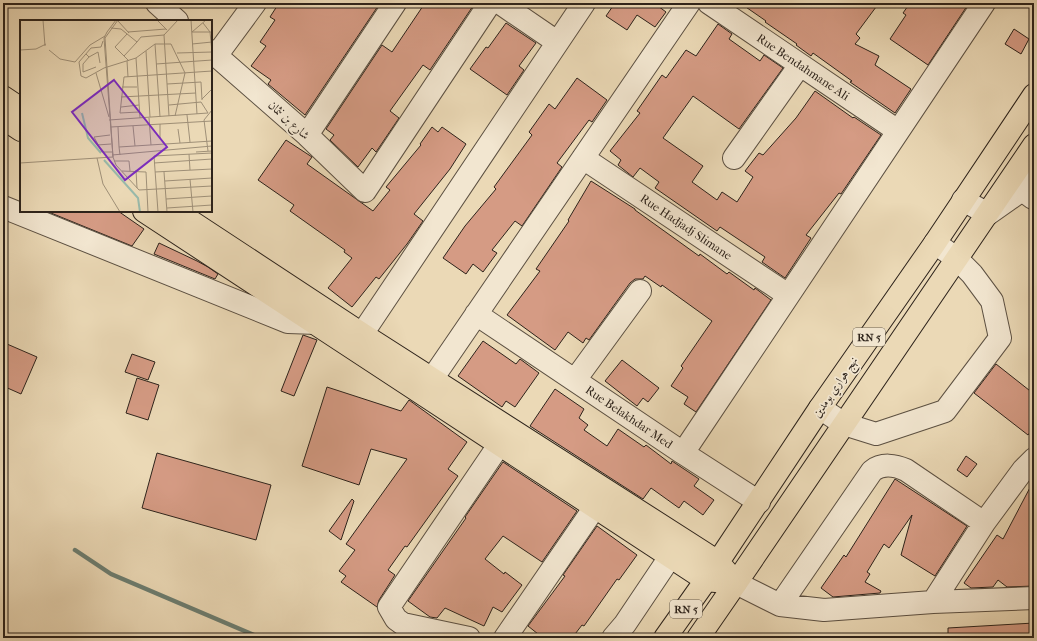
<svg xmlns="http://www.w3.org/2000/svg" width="1037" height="641" font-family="'IM FELL French Canon',Amiri,serif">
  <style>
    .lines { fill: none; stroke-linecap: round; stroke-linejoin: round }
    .stream { stroke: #6d7e71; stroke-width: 4.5 }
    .building { fill: #d59b84; stroke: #2d231b }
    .minor-casing { stroke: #5c5042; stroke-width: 24 }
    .major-casing { stroke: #2d231b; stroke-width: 24 }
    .highway-casing { stroke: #2d231b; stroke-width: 24 }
    .minor { stroke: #f2e6d0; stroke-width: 22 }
    .major { stroke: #ebd9b6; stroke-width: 22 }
    .highway { stroke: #ebd9b6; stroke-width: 22 }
    .labels { text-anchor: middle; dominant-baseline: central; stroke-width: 3.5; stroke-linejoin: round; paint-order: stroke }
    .shield { fill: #f2e6d0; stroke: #685e51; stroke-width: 1 }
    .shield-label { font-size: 11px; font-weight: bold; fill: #2d231b }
    .street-label { font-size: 12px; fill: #2d231b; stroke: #f2e6d0 }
    .inset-river { fill: none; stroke: #98baab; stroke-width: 2 }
    .inset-road { fill: none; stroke: #9f9078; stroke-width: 1 }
    .view { fill: #7b2cbf; fill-opacity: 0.15; stroke: #7b2cbf; stroke-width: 2 }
    .inset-edge { fill: none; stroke: #2d231b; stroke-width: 2 }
  </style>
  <rect width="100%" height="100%" fill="#ebd9b6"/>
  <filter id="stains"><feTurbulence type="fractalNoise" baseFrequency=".005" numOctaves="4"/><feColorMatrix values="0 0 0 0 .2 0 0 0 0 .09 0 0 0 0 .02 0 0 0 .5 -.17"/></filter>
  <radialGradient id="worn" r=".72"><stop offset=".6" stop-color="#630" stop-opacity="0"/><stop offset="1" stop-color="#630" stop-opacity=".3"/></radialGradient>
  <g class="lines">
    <path class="stream" d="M75,550l36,24 150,64"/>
  </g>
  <path class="building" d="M279,3h101l-75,112 -37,-31 3,-4 -20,-14 15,-20 -6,-4 15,-22 -5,-3z
    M425,3h50l-45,67 -7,-5 -33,46 9,7 -23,34 -4,-4 -14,19 -28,-27 4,-5 -8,-6 56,-84 10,7z
    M615,3h39l12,9 -11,15 -18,-12 -10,15 -21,-14z
    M740,3h139l-23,31 4,4 -5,6 24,12 -4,9 36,24 -16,24 -45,-31 2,-1 -39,-28 -2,3 -15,-11 1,-1 -32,-22 1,-1z
    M910,3h59l-41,62 -38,-26 16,-24 -3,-2z
    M506,23l30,20 -17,23 5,4 -17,25 -37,-26 16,-22 2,1z
    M718,24l14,10 -3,5 31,22 4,-6 19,13 -44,61 -46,-33 -30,42 40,28 -11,16 25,18 5,-8 15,10 16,-25 -8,-6 14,-18 4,2 33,-37 19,-27 38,27 1,-1 27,18 -40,59 -2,-1 -33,42 5,3 -26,40 -23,-16 3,-5 -45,-30 -3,4 -62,-43 4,-6 -19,-14 -7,9 -15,-12 3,-5 -11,-9 30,-38 -3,-2 25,-36 4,3 20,-28 10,6z
    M1014,29l15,10 -8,15 -16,-10z
    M577,78l30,22 -15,22 -3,-2 -32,43 5,4 -40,59 -7,-5 -23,29 5,3 -14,19 -10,-8 -7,10 -23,-16 22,-32 31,-37 -2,-2 38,-52 -3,-3 20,-28 6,5z
    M432,127l6,5 4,-5 24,17 -16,25 -36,45 9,7 -16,23 -28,35 -3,-2 -24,30 -24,-19 24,-30 -8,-6 1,-2 -55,-39 4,-6 -36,-25 28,-40 26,17 -5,7 66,47 17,-21 -4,-3 35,-42 -1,-1z
    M591,181l44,28v1l64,46 1,-2 27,20 2,-2 25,18 1,-2 16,12 -75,112 -12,-8 4,-7 -17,-11 12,-18 -2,-2 31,-45 -50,-36 -1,2 -16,-11 -2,3h-8l-5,4 -41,57 -3,-2 -3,5 -15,-11 -13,18 -48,-35 33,-44 -4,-2 33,-48 -1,-1z
    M46,211h72l26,18 -12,17z
    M159,243l38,18 11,6 10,7 -3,5 -61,-25z
    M303,335l14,5 -23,56 -13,-5z
    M483,341l33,23 4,-5 19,14 -24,34 -9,-6 -4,6 -44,-31z
    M7,344l30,13 -16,37 -18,-8v-32z
    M132,354l23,8 -7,18 -23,-8z
    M622,360l37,28 -11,14 -5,-4 -6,8 -32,-25z
    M996,364l38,30v33l-6,8 -54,-42z
    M137,378l22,7 -11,35 -22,-7z
    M327,387l74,24 8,-11 58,42 -19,27 10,7 -51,71 -2,-1 -17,24 7,5 -16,25 -2,7 -36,-25 5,-6 -7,-5 16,-21 -9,-6 61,-85 -36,-10 -12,36 -57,-19z
    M555,389l29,20 -5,9 9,7 -4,5 23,16 11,-17 26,18 2,-2 25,19 1,-3 27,18 -5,7 20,14 -11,15 -19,-14 -5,7 -28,-20 -8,11 -113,-73z
    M157,453l114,32 -15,55 -114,-32z
    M966,456l11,8 -10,13 -10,-7z
    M503,462l74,49 -35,51 -39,-26 -18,23 19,15 1,-2 17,13 -20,27 -9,-5 -9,19 -39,-18 -8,10 -7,-1 -22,-16 58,-83 -1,-1z
    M895,479l72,47 -32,50 -34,-21 11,-40 -23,33 -5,-4 -17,28 3,2 -5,8 16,9 -1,2 -47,4 -12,-9 23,-33 2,2z
    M1034,480v106l-27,1 -9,-7 -5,7 -22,1 -7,-5 33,-48 6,4z
    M352,499l2,2 -13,39 -12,-9z
    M597,526l40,29 -18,25 -2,-1 -33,47 -2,-1 -10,13h-29l-15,-12 37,-50 -2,-1z
    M1034,623v15h-86v-10z"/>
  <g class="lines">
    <g class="minor-casing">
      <path id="minor" d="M157,3l20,18
        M500,3l57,39
        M709,3l189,128
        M211,51l96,84 58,56 125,-188
        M216,56l39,-53
        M307,135l88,-132
        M583,158l205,137
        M734,158l66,-93
        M1033,198l-11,-8 12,-17
        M963,200l25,14 34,-24
        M3,207l285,115 29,1
        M476,314l207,139
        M352,346l10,-12 222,-331
        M432,379l257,-376
        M575,380l65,-89
        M820,408l24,16 32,10 69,-23 55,-73 -8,-37 -20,-27 -16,-16 -21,-15
        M759,502l-76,-49 301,-450
        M736,583l44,22 44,5 109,-8 101,-4
        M933,602l51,-79 39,-53 11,-11
        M780,605l92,-134c10,-8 23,-6 34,-1l78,53
        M469,638l-66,-14 -7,-5 -7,-12 110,-162
        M505,638l90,-131
        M613,638l12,-14 45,-67"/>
    </g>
    <g class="major-casing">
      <path id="major" d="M3,97l18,12
        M3,118l18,12
        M144,211c188,122 374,247 562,369l30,3 -18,-21 -17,-11 -339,-217 -187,-123
        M710,574l110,-166 115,-165 99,-148
        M736,583l298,-438"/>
    </g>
    <g class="highway-casing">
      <path id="highway" d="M665,638l41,-58
        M698,638l38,-55"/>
    </g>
    <use href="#minor" class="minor"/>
    <use href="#major" class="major"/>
    <use href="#highway" class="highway"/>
  </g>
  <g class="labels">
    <g class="shield">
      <rect x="853" y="328" width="32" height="18" rx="3"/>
      <rect x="670" y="600" width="32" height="18" rx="3"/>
    </g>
    <g class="shield-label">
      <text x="869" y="337">RN 5</text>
      <text x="686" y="609">RN 5</text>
    </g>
    <g class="street-label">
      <text transform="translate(803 67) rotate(34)">Rue Bendahmane Ali</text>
      <text transform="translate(289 120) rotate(42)">شارع بن نثمان</text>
      <text transform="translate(686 227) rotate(34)">Rue Hadjadj Slimane</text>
      <text transform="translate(835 387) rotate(-56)">نهج هواري بومدين</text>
      <text transform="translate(629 417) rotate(34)">Rue Belakhdar Med</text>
    </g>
  </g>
  <g transform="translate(20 20)">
    <rect width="192" height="192" fill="#ebd9b6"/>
    <path class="inset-river" d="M62,93l6,25 13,15M84,140l34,38 2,14"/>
    <path class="inset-road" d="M23,0l2,26M96,0l-9,12 -3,6 9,119 -8,-119 13,-18M107,0h27M137,0l10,10M171,0l6,94M98,1l11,12M183,3l7,9 2,20M91,8l10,1 16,13 4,-5 23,-2 14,-15M108,12l38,-3M172,12h20M172,12l14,-12M107,14l-12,13 14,14M144,15l5,81M83,21l-2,6 -10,1 -12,14 2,14 5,2 18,-10 32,-10 19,-14h16l14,29 -10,43M135,24l5,73M172,24l20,-2M0,30l16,-1 10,-5M29,30l11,9 15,3 15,-17 15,-9M126,31l4,66M157,33l35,-1M66,34l3,3 -6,7v8l13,-5M104,36l13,-14M69,37l9,-5 2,11M116,38l4,60M107,41l1,16M136,44l56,-4M76,53l13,44M147,64l34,-2 1,18M102,67h15M101,77l75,-4M182,79l10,-10M101,87l18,-2M119,92l-19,1 4,-36 88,-6M167,95l3,27M129,98l2,27M89,100l99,-7 -7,-11 -32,3M140,104v14M113,106l2,20M91,107l101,-6M98,107l1,20M158,109l2,14M90,115l-16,2 8,15h10M77,125l14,-1M188,131l-4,-31 8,-10M176,132l16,-1M169,134l1,16M92,135l100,-9M100,135l-1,-8 93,-6M93,137l3,8 23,25 73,-4M77,138l6,26 17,28M94,141h15l1,10M0,143l93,-6M134,143l58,-4M116,150l1,18M102,151l24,1 2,40M135,152l57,-3M144,152l3,40M170,159l3,33M145,161l47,-3M146,179l46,-3M147,188l45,-3M138,192l-4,-56 58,-3"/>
    <path class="view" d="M94,60l53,67 -42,33 -53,-68z"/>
    <rect width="192" height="192" class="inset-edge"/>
  </g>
  <rect width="1037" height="641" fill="none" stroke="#ebd9b6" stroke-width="16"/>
  <rect x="4" y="4" width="1029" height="633" fill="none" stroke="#2d231b" stroke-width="2"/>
  <rect x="8" y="8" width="1021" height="625" fill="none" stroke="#2d231b"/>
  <rect width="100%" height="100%" filter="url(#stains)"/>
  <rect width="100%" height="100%" fill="url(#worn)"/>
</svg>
